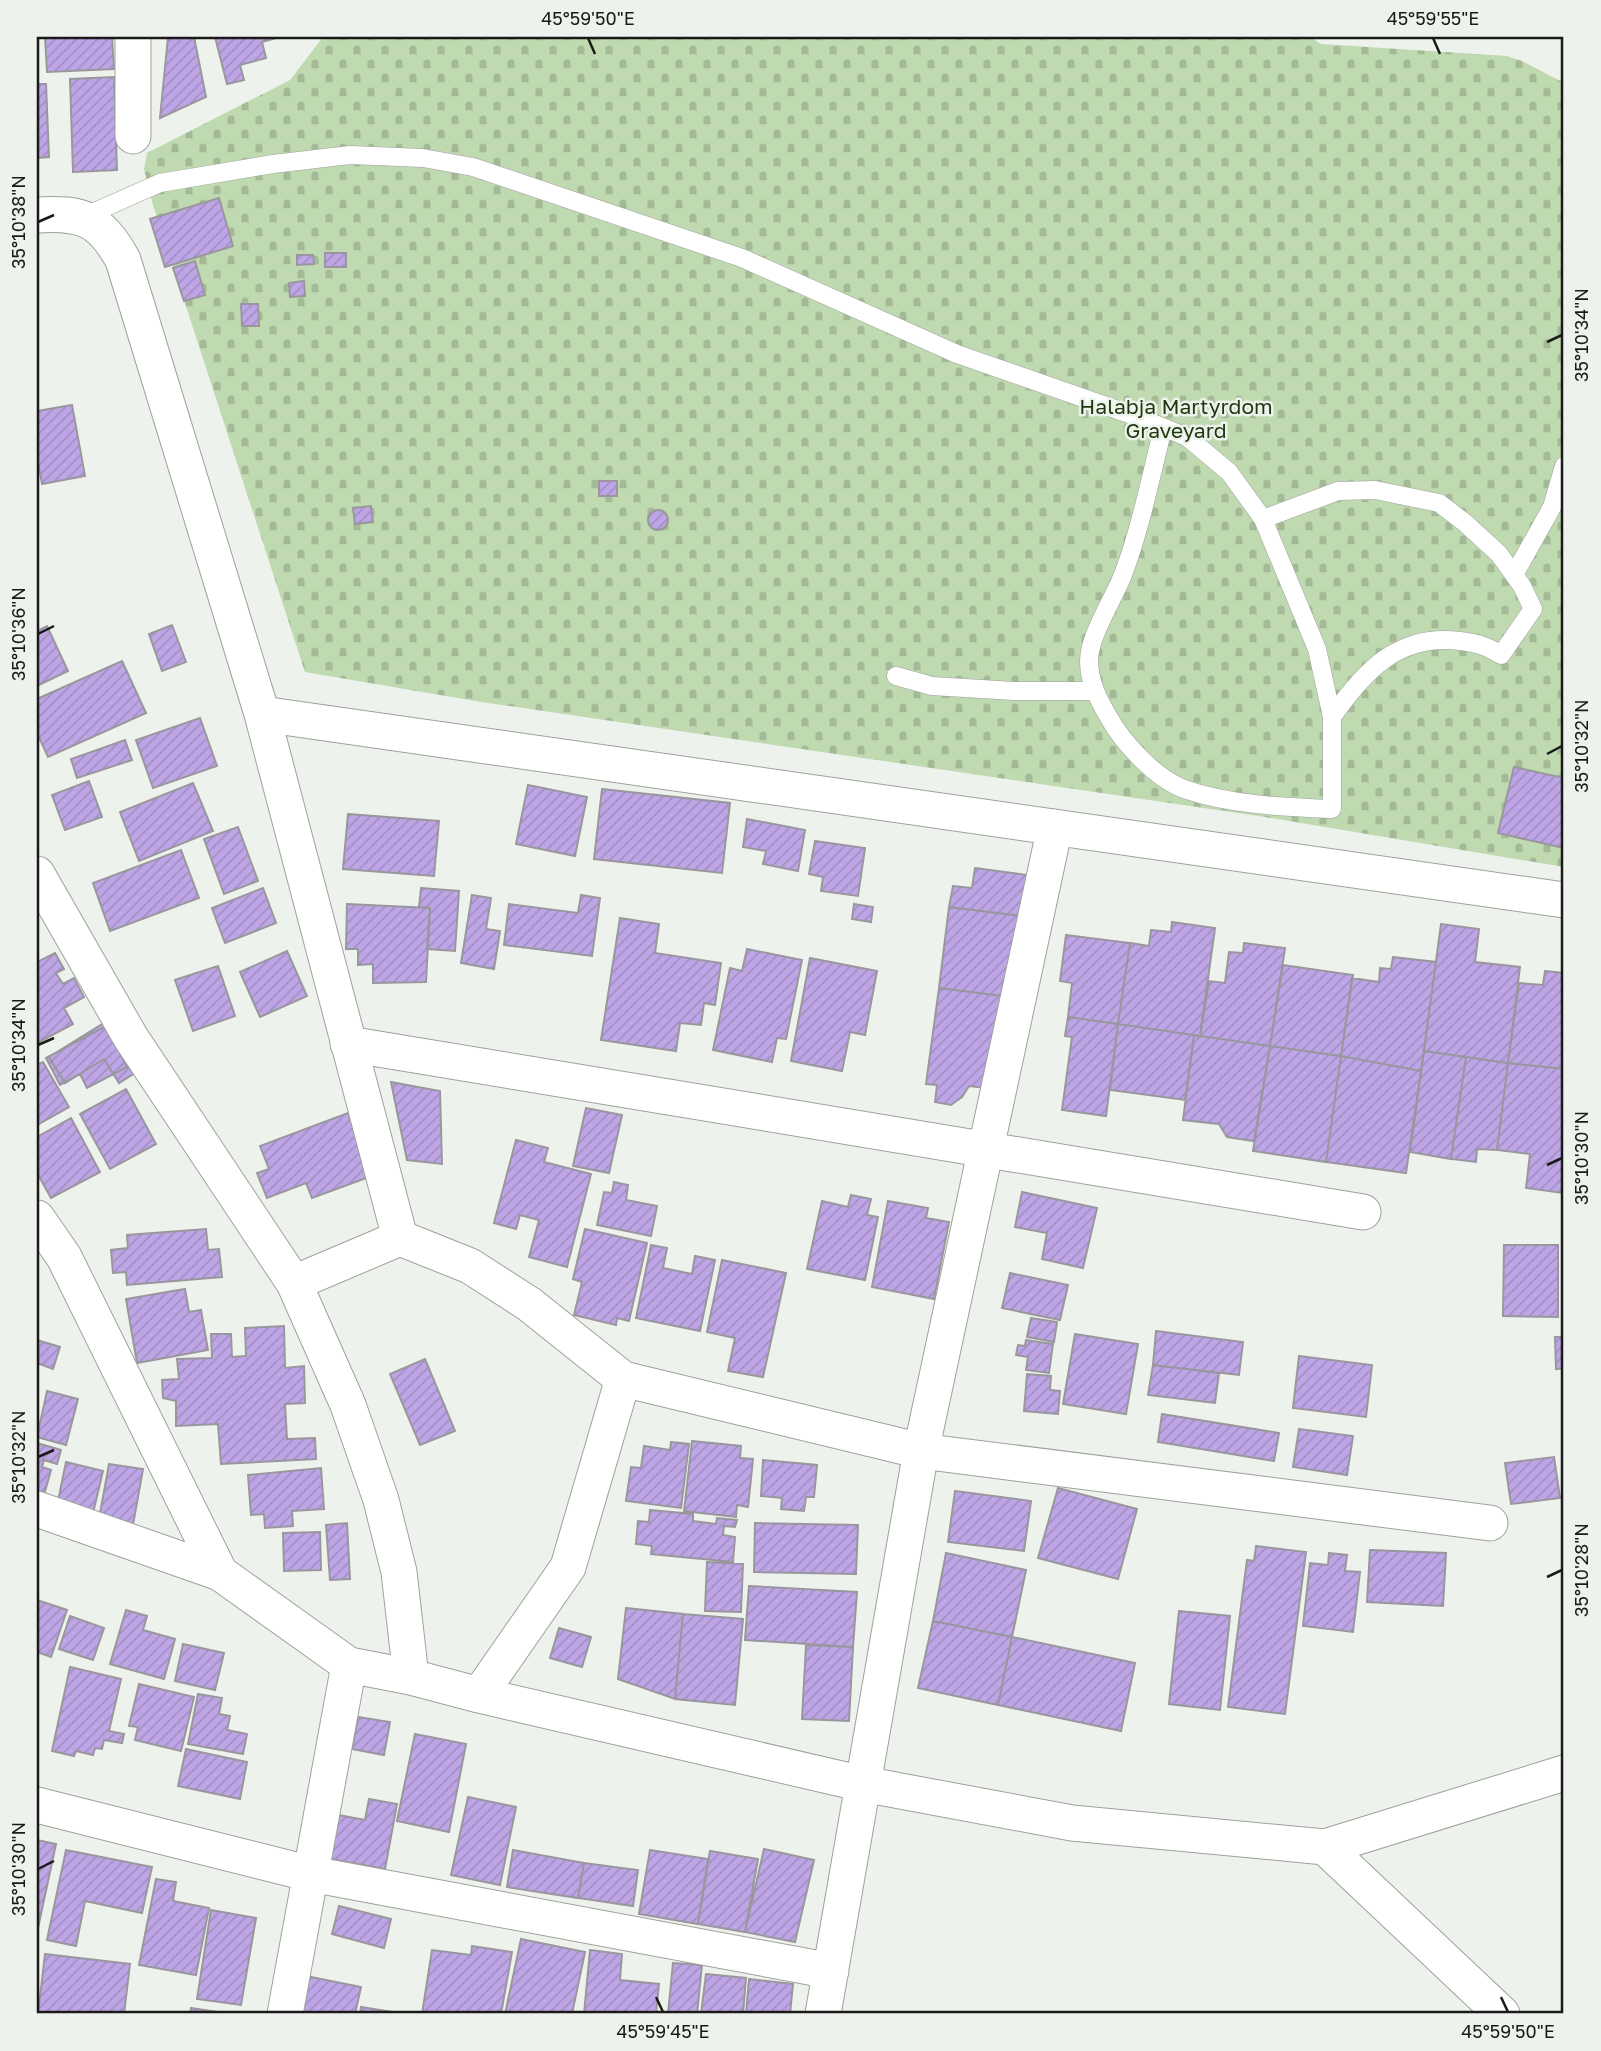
<svg xmlns="http://www.w3.org/2000/svg" width="1601" height="2051" font-family="'Golos Text',sans-serif">
  <style>
    .cemetery { fill: url(#cemetery-stones) }
    .building { fill: url(#building-hatch); stroke: #99979d; stroke-width: 2 }
    .lines { fill: none; stroke-linecap: round; stroke-linejoin: round }
    .lane-casing { stroke: #9ea19c; stroke-width: 19 }
    .street-casing { stroke: #9ea19c; stroke-width: 37 }
    .lane { stroke: #fff; stroke-width: 18 }
    .street { stroke: #fff; stroke-width: 35 }
    .ticks { fill: none; stroke: #1a1b19; stroke-width: 2.5 }
    .labels { text-anchor: middle; dominant-baseline: central; stroke-width: 5; stroke-linejoin: round; paint-order: stroke }
    .park-label { font-size: 21px; fill: #1f380c; stroke: #eef2ec }
    .neatline { fill: none; stroke: #1a1b19; stroke-width: 2.5 }
    .ticks-label { font-size: 18px; text-anchor: middle; fill: #1a1b19 }
  </style>
  <defs>
    <pattern id="cemetery-stones" width="16" height="16" patternUnits="userSpaceOnUse" patternTransform="scale(1.75)"><rect width="16" height="16" fill="#bfd9b0"/><path d="M2 7V4a2 2 0 0 1 4 0v3zM10 15v-3a2 2 0 0 1 4 0v3z" fill="#a4ba97"/></pattern>
    <pattern id="building-hatch" width="6" height="6" patternUnits="userSpaceOnUse" patternTransform="scale(1.75)"><rect width="6" height="6" fill="#bea6e6"/><path d="M-1 1l2-2M0 6l6-6M5 7l2-2" fill="none" stroke="#a38ec5"/></pattern>
  </defs>
  <rect width="100%" height="100%" fill="#eef2ec"/>
  <path class="cemetery" d="M323,37h987l11,7 186,12 15,5 42,22v784l-299,-50 -790,-116 -170,-29 -152,-467 -9,-36 3,-16 143,-73z"/>
  <path class="building" d="M45,37h67l2,32 -67,3z
    M168,37h26l12,60 -46,21z
    M215,37h60l1,1 -14,4 4,16 -26,7 4,15 -17,4z
    M114,77l3,93 -44,2 -3,-93z
    M37,84h9l3,73 -12,1z
    M219,198l14,48 -68,21 -15,-48z
    M325,253h21v14h-21z
    M297,255h16l1,9 -17,1z
    M195,261l10,34 -21,6 -11,-33z
    M304,281l1,15 -15,1 -1,-14z
    M241,304h17l1,22h-17z
    M72,405l13,71 -43,8 -5,-28v-45z
    M599,481h18v15h-18z
    M371,506l2,16 -18,2 -2,-16z
    M648 520a10 10 0 1 1 20 0a10 10 0 1 1-20 0Z
    M172,625l14,37 -24,9 -13,-37z
    M47,626l21,45 -31,15v-55z
    M122,661l24,52 -98,44 -11,-24v-34z
    M200,718l17,48 -64,22 -17,-48z
    M125,740l7,20 -55,18 -6,-19z
    M1514,767l50,11v70l-66,-15z
    M89,781l13,36 -37,13 -13,-35z
    M193,783l20,48 -74,30 -19,-49z
    M528,785l59,12 -12,59 -59,-12z
    M602,789l128,14 -8,70 -128,-14z
    M348,814l91,7 -5,55 -91,-7z
    M747,819l58,11 -7,41 -35,-7 3,-13 -23,-4z
    M238,827l20,54 -34,13 -20,-55z
    M815,841l50,7 -7,48 -37,-5 2,-14 -14,-3z
    M181,850l18,48 -89,33 -17,-48z
    M975,868l59,8 -5,41 -80,-10 4,-21 19,2z
    M263,888l13,35 -51,20 -13,-35z
    M421,888l38,3 -4,60 -28,-2 3,-41 -11,-1z
    M472,895l19,3 -5,31 14,2 -6,38 -33,-6z
    M581,895l19,3 -8,58 -88,-11 5,-41 69,9z
    M347,904l83,4 -4,74 -53,1v-19l-15,1v-16h-12z
    M854,904l19,3 -2,15 -19,-3z
    M949,907l80,10 -19,80 -71,-9z
    M620,918l39,6 -4,29 66,10 -6,42 -11,-2 -3,22 -21,-2 -4,28 -75,-11z
    M1172,922l43,6 -15,108 -82,-12 12,-81 19,3 2,-16 20,2z
    M1441,924l38,5 -4,33 45,5 -12,96 -84,-12z
    M1066,935l64,8 -12,81 -50,-7 4,-34 -12,-2z
    M1244,943l41,5 -15,98 -70,-10 9,-55 16,2 4,-31 14,1z
    M747,949l55,11 -16,79 -9,-1 -5,24 -59,-12 17,-82 12,3z
    M287,951l20,45 -47,21 -20,-45z
    M55,953l9,16 -8,4 7,11 11,-6 10,19 -20,11 9,16 -36,19v-81z
    M1393,957l43,5 -15,109 -80,-15 11,-78 27,4 1,-14 11,1z
    M810,958l67,13 -12,64 -15,-3 -8,39 -51,-10z
    M1283,965l70,10 -12,81 -71,-10z
    M218,966l17,50 -42,15 -18,-51z
    M1545,971l19,2v96l-56,-6 11,-80 24,2z
    M939,988l71,9 -15,92 -26,-3 -7,11 -11,8 -16,-3 2,-17 -11,-1z
    M1068,1017l50,7 -12,92 -44,-6 10,-73 -7,-1z
    M104,1023l31,50 -16,10 -15,-24 -39,24 -16,-26z
    M1118,1024l76,11 -9,65 -75,-10z
    M106,1026l21,41 -40,21 -7,-14 -20,11 -14,-27z
    M1194,1035l76,11 -16,95 -27,-4 -8,-13 -36,-4z
    M1270,1046l71,10 -15,106 -73,-11z
    M1424,1051l42,6 -15,102 -41,-7z
    M1341,1056l80,15 -15,102 -80,-11z
    M1466,1057l42,6 -11,87 -20,-1 -1,13 -25,-3z
    M43,1062l26,45 -32,18v-60z
    M1508,1063l56,6v124l-38,-5 4,-34 -33,-4z
    M391,1082l49,9 2,73 -35,-4z
    M126,1089l30,55 -46,25 -30,-55z
    M586,1108l36,7 -13,58 -36,-7z
    M348,1113l24,63 -60,22 -6,-15 -39,15 -10,-25 12,-4 -9,-23z
    M71,1118l29,54 -49,26 -14,-25v-36z
    M516,1140l32,8 -4,14 47,12 -24,93 -38,-10 10,-37 -19,-5 -4,14 -22,-6z
    M614,1182l14,3 -2,15 31,6 -6,30 -54,-11 7,-33 8,1z
    M1022,1192l75,16 -14,60 -41,-9 5,-26 -32,-6z
    M851,1195l20,4 -4,16 11,2 -13,63 -58,-11 15,-68 26,6z
    M888,1201l40,7 -2,10 23,4 -15,77 -62,-12z
    M206,1229l2,21 11,-1 3,28 -95,8 -1,-13 -13,1 -2,-23 17,-2 -1,-13z
    M585,1229l62,14 -18,78 -12,-3 -1,7 -42,-10 8,-33 -9,-3z
    M651,1245l16,3 -4,20 29,6 3,-18 20,4 -15,71 -64,-13z
    M1504,1245h54v72l-55,-1z
    M722,1260l64,13 -23,104 -35,-6 7,-33 -28,-6z
    M1010,1273l58,12 -8,35 -58,-12z
    M185,1289l4,23 12,-2 7,40 -71,13 -11,-64z
    M1031,1318l26,4 -3,20 -27,-5z
    M284,1326l1,42 19,-2 1,37 -20,1 2,35 28,-1 1,21 -95,5 -3,-40 -42,2v-25l-13,-3 -1,-18 17,-1 -2,-20 35,-1 -1,-24h20l1,23 14,-1 -1,-28z
    M1156,1331l87,11 -4,33 -86,-10z
    M1075,1334l63,10 -12,70 -63,-10z
    M1555,1337h9v31l-8,1z
    M37,1340l23,7 -7,22 -16,-6z
    M1026,1340l27,4 -4,29 -23,-3 2,-13 -12,-2 2,-10 7,1z
    M1299,1356l73,9 -6,52 -73,-9z
    M425,1359l30,72 -35,14 -30,-71z
    M1153,1365l66,8 -4,30 -67,-8z
    M1027,1374l24,2 -1,14 10,1 -2,23 -34,-3z
    M47,1391l31,8 -12,46 -29,-8z
    M1162,1414l117,19 -5,28 -116,-19z
    M1299,1429l54,7 -6,39 -54,-8z
    M692,1441l49,5 -1,12 13,1 -5,48 -11,-2 -1,12 -52,-6z
    M671,1442l18,2 -8,64 -55,-7 5,-34 10,1 3,-22 26,4z
    M37,1443l24,7 -4,14 -13,-4 -2,7 9,3 -7,25 -7,-2z
    M1554,1457l6,41 -49,6 -6,-41z
    M763,1460l54,5 -3,32h-8l-2,14 -23,-2 1,-11 -21,-2z
    M66,1462l37,9 -10,42 -36,-7z
    M109,1464l34,5 -10,56 -34,-6z
    M321,1468l3,41 -32,2 1,15 -28,2 -1,-14 -13,1 -3,-40z
    M1058,1488l79,21 -19,70 -80,-21z
    M955,1491l76,10 -7,50 -76,-9z
    M650,1510l43,4v7l23,3 1,-6 20,2 -2,7 -11,-1 -1,9 12,2 -2,25 -82,-8 1,-8 -16,-2 2,-23 11,1z
    M347,1523l3,56 -20,1 -4,-55z
    M755,1523l103,2 -2,49 -102,-2z
    M320,1532l1,38 -37,1 -1,-38z
    M1256,1546l50,6 -21,162 -57,-7 19,-147 7,1z
    M1370,1550l76,3 -3,53 -76,-4z
    M946,1553l80,17 -14,67 -79,-16z
    M1329,1553l18,2 -2,16 15,1 -7,60 -50,-6 7,-63 18,2z
    M707,1562l36,2 -2,48 -36,-1z
    M749,1586l108,6 -4,55 -108,-7z
    M37,1600l30,10 -16,47 -14,-5z
    M626,1608l57,6 -8,85 -57,-20z
    M126,1610l21,6 -4,14 32,9 -11,40 -54,-15z
    M1179,1611l51,5 -10,94 -51,-6z
    M683,1614l60,5 -8,86 -60,-6z
    M70,1616l34,12 -11,32 -34,-11z
    M933,1621l79,16 -14,68 -80,-17z
    M559,1628l32,9 -9,30 -32,-9z
    M1012,1637l123,26 -14,68 -123,-26z
    M183,1644l41,9 -9,37 -40,-9z
    M806,1645l47,2 -4,74 -47,-2z
    M70,1667l51,12 -12,52 15,3 -2,9 -18,-3 -2,9 -7,-1 -2,7 -17,-4 -2,5 -22,-5z
    M139,1684l55,13 -13,54 -46,-11 3,-13 -9,-1z
    M198,1694l24,4 -3,16 11,2 -3,14 20,4 -4,20 -55,-10z
    M358,1717l32,5 -6,33 -32,-6z
    M415,1734l51,10 -17,88 -52,-11z
    M186,1749l61,13 -7,37 -62,-13z
    M468,1797l48,10 -16,78 -49,-10z
    M369,1799l28,5 -12,65 -60,-11 8,-44 32,6z
    M37,1840l19,4 -18,84h-1z
    M764,1849l50,11 -19,82 -50,-10z
    M66,1850l86,17 -10,46 -57,-12 -9,45 -29,-6z
    M513,1850l71,13 -6,35 -71,-11z
    M650,1850l58,9 -10,65 -59,-10z
    M710,1851l48,8 -13,73 -47,-8z
    M584,1863l54,7 -5,36 -55,-8z
    M156,1879l20,3 -3,19 36,7 -13,67 -57,-10z
    M339,1906l52,13 -7,29 -52,-14z
    M211,1910l45,8 -15,87 -44,-6z
    M521,1939l64,13 -13,62h-67z
    M472,1946l40,6 -11,62h-79l10,-64 39,5z
    M590,1950l32,4 -2,26 39,4 -3,30h-72z
    M45,1954l85,10 -6,50h-86z
    M673,1963l29,2 -5,49h-29z
    M706,1974l40,4 -3,36h-42z
    M306,1976l55,11 -6,27h-58z
    M749,1979l44,5 -3,30h-44z
    M361,2007l44,7h-45z
    M191,2008l40,6h-41z"/>
  <g class="lines">
    <g class="lane-casing">
      <path id="lane" d="M83,217l77,-34 113,-19 77,-9 73,3 50,9 269,91 215,96 178,62 52,21 42,35 34,47 54,130 15,68v92c-49,-2 -102,-4 -148,-20 -29,-11 -62,-47 -76,-73 -10,-17 -19,-35 -19,-55 0,-26 26,-64 35,-89 17,-46 27,-96 39,-144
        M1263,519l75,-28 37,-1 64,13 25,19 35,32 23,32 11,23 -32,46c-14,-9 -24,-12 -41,-14 -61,-8 -96,30 -128,76
        M1514,575l38,-68 12,-41
        M896,676l36,10 82,5h80"/>
    </g>
    <g class="street-casing">
      <path id="street" d="M133,37v99
        M37,215c45,-3 64,4 86,45l139,454 138,524
        M262,714l1302,186
        M37,874l94,164 163,245 54,122 33,95 18,72 12,105
        M348,1044l1015,168
        M37,1218l27,39 156,316
        M294,1283l106,-45 70,28 59,38 94,75 -55,188 -89,128
        M623,1379l298,72 569,72
        M37,1509l183,64 129,92 62,12 68,18 384,89 209,39 253,24 177,167
        M37,1805l274,69 520,97
        M1325,1847l239,-74
        M285,2014l64,-349
        M823,2014l98,-563 134,-624"/>
    </g>
    <use href="#lane" class="lane"/>
    <use href="#street" class="street"/>
  </g>
  <path class="ticks" d="M588,38l7,16M1433,38l7,16M38,222l16,-7M1547,342l15,-7M38,634l16,-8M1547,754l15,-8M38,1045l16,-7M1547,1165l15,-7M38,1457l16,-7M1547,1577l15,-7M38,1869l16,-8M656,1997l7,15M1501,1997l7,15"/>
  <g class="labels">
    <g class="park-label">
      <text x="1176" y="406">Halabja Martyrdom<tspan x="1176" dy="24">Graveyard</tspan></text>
    </g>
  </g>
  <rect width="1601" height="2051" fill="none" stroke="#eef2ec" stroke-width="77"/>
  <rect x="38" y="38" width="1524" height="1974" class="neatline"/>
  <g class="ticks-label">
    <text x="588" y="25">45°59'50"E</text>
    <text x="1433" y="25">45°59'55"E</text>
    <text transform="translate(19 222) rotate(-90)" y="6">35°10'38"N</text>
    <text transform="translate(1582 335) rotate(-90)" y="6">35°10'34"N</text>
    <text transform="translate(19 634) rotate(-90)" y="6">35°10'36"N</text>
    <text transform="translate(1582 746) rotate(-90)" y="6">35°10'32"N</text>
    <text transform="translate(19 1045) rotate(-90)" y="6">35°10'34"N</text>
    <text transform="translate(1582 1158) rotate(-90)" y="6">35°10'30"N</text>
    <text transform="translate(19 1457) rotate(-90)" y="6">35°10'32"N</text>
    <text transform="translate(1582 1570) rotate(-90)" y="6">35°10'28"N</text>
    <text transform="translate(19 1869) rotate(-90)" y="6">35°10'30"N</text>
    <text x="663" y="2038">45°59'45"E</text>
    <text x="1508" y="2038">45°59'50"E</text>
  </g>
</svg>
